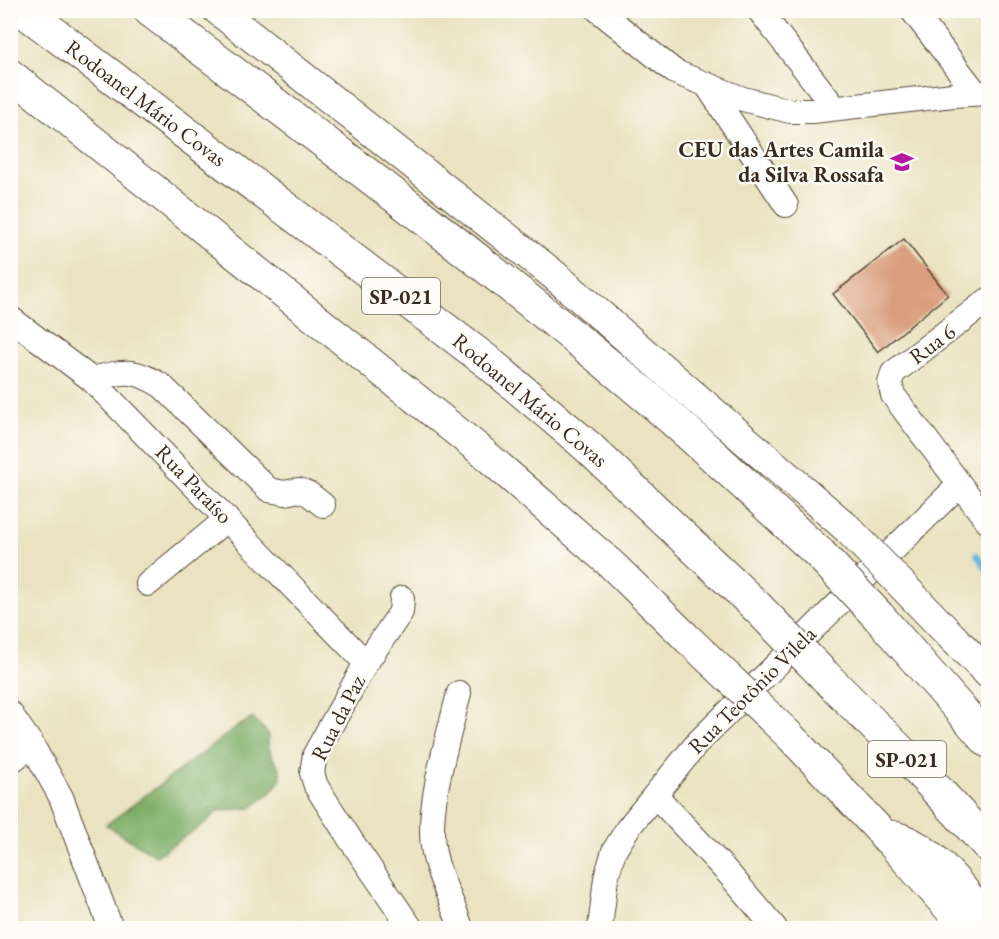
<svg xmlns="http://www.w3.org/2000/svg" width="999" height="939" font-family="'EB Garamond',serif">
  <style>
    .forest { fill: #7eae68; stroke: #5c6c43; stroke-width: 1.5 }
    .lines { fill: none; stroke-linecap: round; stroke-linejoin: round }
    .stream { stroke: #62badf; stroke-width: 6 }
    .building { fill: #da9d7d }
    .minor-casing { stroke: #554636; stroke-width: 26 }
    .major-casing { stroke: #554636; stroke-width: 32 }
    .highway-casing { stroke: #554636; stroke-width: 35 }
    .minor { stroke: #fff; stroke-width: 24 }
    .major { stroke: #fff; stroke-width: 30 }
    .highway { stroke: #fff; stroke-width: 33 }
    .major-bridge-casing { stroke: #554636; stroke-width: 32; stroke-linecap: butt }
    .highway-bridge-casing { stroke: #554636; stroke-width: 35; stroke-linecap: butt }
    .major-bridge { stroke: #fff; stroke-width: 30 }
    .highway-bridge { stroke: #fff; stroke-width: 33 }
    .labels { text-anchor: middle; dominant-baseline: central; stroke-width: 5; stroke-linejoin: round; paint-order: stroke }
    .shield { fill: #fdfcf7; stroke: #75695f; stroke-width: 1.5 }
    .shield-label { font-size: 21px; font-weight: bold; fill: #3b2a1e }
    .street-label { font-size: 22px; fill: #3b2a1e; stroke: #fdfcf7 }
    .poi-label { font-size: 22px; font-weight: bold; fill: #3b2a1e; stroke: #fdfcf7; text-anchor: end }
  </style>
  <rect width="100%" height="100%" fill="#fdfcf7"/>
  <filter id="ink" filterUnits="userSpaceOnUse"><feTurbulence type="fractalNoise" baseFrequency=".0167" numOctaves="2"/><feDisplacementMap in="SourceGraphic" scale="12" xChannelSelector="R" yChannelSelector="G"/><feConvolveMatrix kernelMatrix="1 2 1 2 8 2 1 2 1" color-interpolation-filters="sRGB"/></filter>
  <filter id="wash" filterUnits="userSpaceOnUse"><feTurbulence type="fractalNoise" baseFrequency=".008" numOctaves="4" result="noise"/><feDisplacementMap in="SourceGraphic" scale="24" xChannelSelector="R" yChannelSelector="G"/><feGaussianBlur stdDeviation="1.35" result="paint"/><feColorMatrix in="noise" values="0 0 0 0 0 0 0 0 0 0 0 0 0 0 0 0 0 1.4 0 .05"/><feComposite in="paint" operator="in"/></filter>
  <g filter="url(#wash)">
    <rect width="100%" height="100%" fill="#eae2c0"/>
    <path class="forest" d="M253,718l15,16v11l4,12 8,12 1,10 -11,14 -19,15 -34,3 -10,11 -51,34 -50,-31 131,-98z"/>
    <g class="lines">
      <path class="stream" d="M977,555l11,16"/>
    </g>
    <g id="blocks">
      <path class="building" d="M904,239l44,56 -70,57 -45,-58z"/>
    </g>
  </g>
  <g filter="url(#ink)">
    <use href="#blocks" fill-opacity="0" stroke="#554636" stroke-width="1.5"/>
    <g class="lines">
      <g class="minor-casing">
        <path id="minor" d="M598,10l77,62 68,27 47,12h23l140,-16 35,-2
          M759,10l76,98
          M912,10l64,83
          M706,84l80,121
          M988,300l-95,73 -3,10 3,12 95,127
          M10,318l81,61 275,284
          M91,379c33,-7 41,-12 71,7l107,104 16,3 14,-3 10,4 14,11
          M148,584l79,-65
          M402,598l-1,14 -35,51 -51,91 -3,19 4,13 34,53 61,89
          M459,693c-10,43 -32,110 -26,153 3,27 20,56 28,82
          M10,713l22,32 29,52 50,131
          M10,762l22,-17
          M656,796l73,78 46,54
          M600,928l6,-50 8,-27 14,-23 71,-87 260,-256"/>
      </g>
      <g class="major-casing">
        <path id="major" d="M218,10l336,265 293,253
          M10,74l470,376 131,114 79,77
          M953,638l35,35
          M789,735l96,101 81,92"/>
      </g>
      <g class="highway-casing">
        <path id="highway" d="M23,10l465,352 99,84 170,161
          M150,10c168,127 337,253 498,388 59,50 115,104 172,156
          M879,617l109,124
          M824,675l86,86 78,84
          M885,836c45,6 76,54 103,87"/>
      </g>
      <use href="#minor" class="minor"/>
      <use href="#major" class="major"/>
      <use href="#highway" class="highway"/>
      <g class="major-bridge-casing">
        <path id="major-bridge" d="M847,528l106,110
          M690,641l99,94"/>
      </g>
      <g class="highway-bridge-casing">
        <path id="highway-bridge" d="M820,554l59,63
          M757,607l67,68"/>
      </g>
      <use href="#major-bridge" class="major-bridge"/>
      <use href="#highway-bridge" class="highway-bridge"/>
    </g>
  </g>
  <defs>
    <g id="school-bare" transform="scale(1.8)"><path d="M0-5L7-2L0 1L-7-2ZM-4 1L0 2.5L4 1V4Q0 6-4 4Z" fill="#b5179e" stroke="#fdfcf7" stroke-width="2.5" paint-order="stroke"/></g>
  </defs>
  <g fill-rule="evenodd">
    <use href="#school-bare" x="902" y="162"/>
  </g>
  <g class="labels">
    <g class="shield">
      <rect x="362" y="278" width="78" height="36" rx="4.5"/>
      <rect x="868" y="741" width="78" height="36" rx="4.5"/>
    </g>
    <g class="shield-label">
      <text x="401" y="296">SP-021</text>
      <text x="907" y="759">SP-021</text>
    </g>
    <g class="street-label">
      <text transform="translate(146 103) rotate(37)">Rodoanel Mário Covas</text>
      <text transform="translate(932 344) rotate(-37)">Rua 6</text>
      <text transform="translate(530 400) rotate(40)">Rodoanel Mário Covas</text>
      <text transform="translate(194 484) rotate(46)">Rua Paraíso</text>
      <text transform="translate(752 690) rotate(-45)">Rua Teotônio Vilela</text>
      <text transform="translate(338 718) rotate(-63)">Rua da Paz</text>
    </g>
    <g class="poi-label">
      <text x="884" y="149">CEU das Artes Camila<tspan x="884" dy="25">da Silva Rossafa</tspan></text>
    </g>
  </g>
  <rect width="999" height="939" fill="none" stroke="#fdfcf7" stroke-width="36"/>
</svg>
